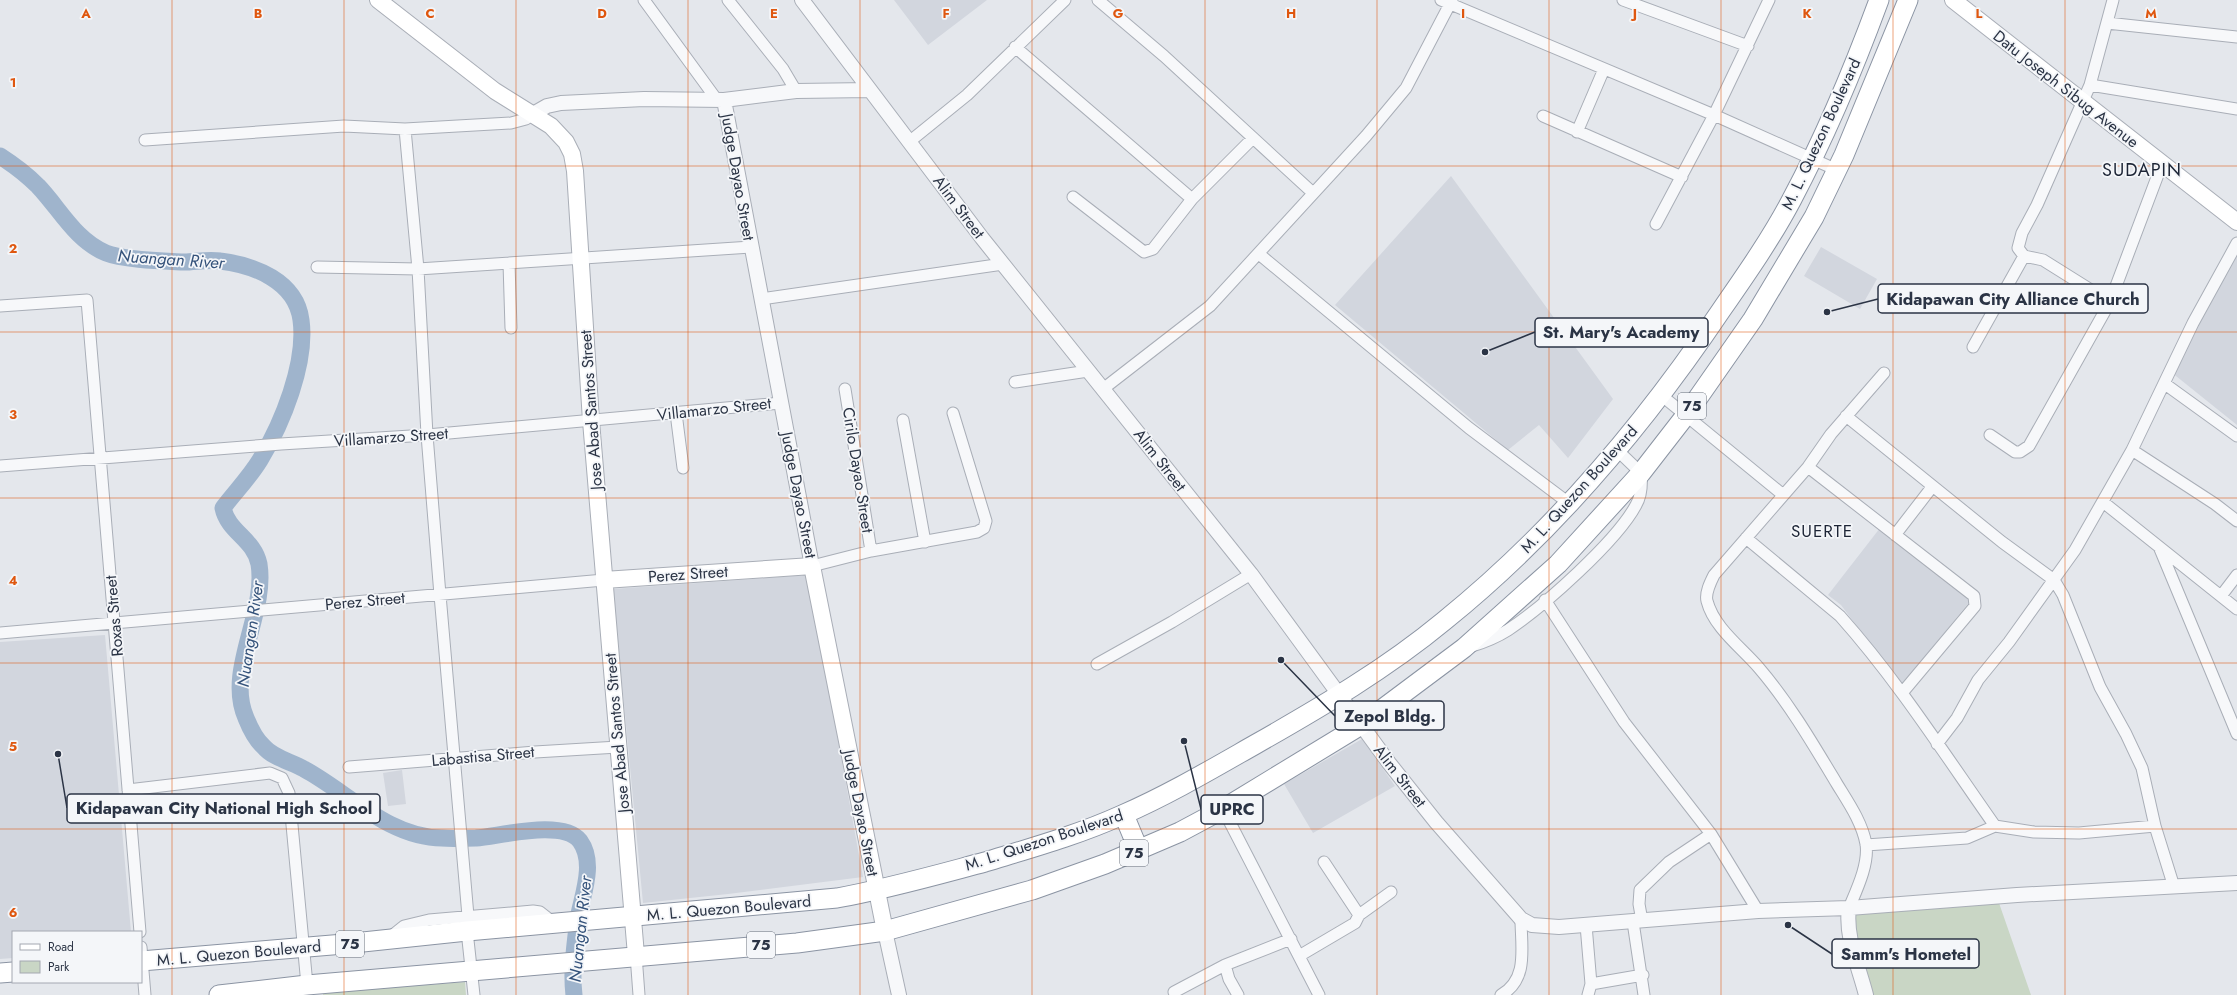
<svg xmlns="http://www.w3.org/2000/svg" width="2237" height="995" font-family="Jost,sans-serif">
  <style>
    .built { fill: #d2d6de }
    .green { fill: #c9d6c5 }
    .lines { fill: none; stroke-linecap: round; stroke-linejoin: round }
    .river { stroke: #9fb4cc; stroke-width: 17 }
    .minor-casing { stroke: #a9aeb7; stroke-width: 13 }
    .tertiary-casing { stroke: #a9aeb7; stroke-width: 16 }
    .secondary-casing { stroke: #a9aeb7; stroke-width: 18 }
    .trunk-casing { stroke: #8b94a3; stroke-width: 21 }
    .minor { stroke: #f7f8fa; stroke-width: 11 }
    .tertiary { stroke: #f7f8fa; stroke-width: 14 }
    .secondary { stroke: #fff; stroke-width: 16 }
    .trunk { stroke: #fff; stroke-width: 19 }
    .grid { fill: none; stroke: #df570f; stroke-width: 1; stroke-opacity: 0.55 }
    .labels { text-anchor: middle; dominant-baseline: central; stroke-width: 3.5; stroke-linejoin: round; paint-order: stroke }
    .shield { fill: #f4f6f9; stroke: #676e7b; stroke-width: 1 }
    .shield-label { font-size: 15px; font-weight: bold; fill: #2b3445 }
    .street-label { font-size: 16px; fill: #2b3445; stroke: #f4f6f9 }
    .water-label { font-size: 17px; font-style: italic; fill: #34527a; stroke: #f4f6f9 }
    .neighbourhood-label { font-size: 17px; letter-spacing: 1px; fill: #1d2536; stroke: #f4f6f9 }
    .quarter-label { font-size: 18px; letter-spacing: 1px; fill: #1d2536; stroke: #f4f6f9 }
    .grid-label { font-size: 13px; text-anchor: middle; font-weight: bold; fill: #df570f; stroke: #f4f6f9; stroke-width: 3.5; stroke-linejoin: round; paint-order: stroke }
    .leader { fill: none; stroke: #2b3445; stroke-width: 1.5 }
    .callout-dot { fill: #2b3445; stroke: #f4f6f9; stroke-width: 1.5 }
    .callout { fill: #f4f6f9; stroke: #2b3445; stroke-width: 1.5 }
    .callout-label { font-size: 17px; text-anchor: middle; font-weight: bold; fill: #2b3445 }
  </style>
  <rect width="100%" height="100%" fill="#e4e7ec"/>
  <path class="built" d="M894,0h93l-59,45z
    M1451,176l162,223 -45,59 -29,-33 -31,25 -173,-145z
    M1821,247l56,32 -17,30 -56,-33z
    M2237,251v174l-66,-53z
    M1880,528l91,72 -68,83 -5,-1 -57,-77 -13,-10z
    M808,575l55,302 -135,17 -85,9 -30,-314z
    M105,635l26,297h-118v26l-13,1v-317z
    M1362,739l33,47 -82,47 -29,-49z
    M402,770l4,34 -18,2 -5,-33z"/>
  <path class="green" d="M1999,903l32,92h-158l-17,-65v-16z
    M465,982l1,13h-143v-2z"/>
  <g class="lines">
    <path class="river" d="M0,156c14,9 26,18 38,30 22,23 37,54 68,67 17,7 58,8 78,9 11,0 24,-3 36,-1 34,4 76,20 81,59 6,43 -19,104 -41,140 -11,18 -25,32 -37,48 5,24 31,31 36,56 8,50 -34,107 -13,154 4,10 10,22 18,29 9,11 28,15 40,22 43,23 85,69 138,69 11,1 23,0 34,0 25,-2 87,-19 104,3 16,22 2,55 -2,78 -3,25 -7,51 -4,76"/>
    <g class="minor-casing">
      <path id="minor" d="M644,0l73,100
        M728,0l55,69 13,22
        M1098,0l66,56 149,137
        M1441,0l273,115 123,55
        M1623,0l125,46
        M2107,23l130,14
        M1015,47l177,152
        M2090,85l147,24
        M1543,116l139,61
        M405,129l13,140 9,166 13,160 28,321
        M1577,132l27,-63
        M145,140l199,-14 61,3 106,-6 15,-4 7,-5
        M909,142l58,-47 98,-95
        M1073,197l71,55 9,-3 39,-50 61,-61
        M1656,224l58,-109 55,-115
        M2237,243l-44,80 -61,127 83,54 22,17
        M1259,254l210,174 101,76
        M509,263l2,65
        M317,267l101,2 333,-22
        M761,299l242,-35
        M2110,302l-67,-42 -19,-4 -6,-8 4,-15 15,-28 53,-120 23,-85
        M0,306l87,-6 53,632
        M1973,347l51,-91
        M1015,382l73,-11
        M2165,384l72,52
        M845,389l26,162
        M1103,389l107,-83 156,-170 40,-48 46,-88
        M1661,395l121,99
        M676,413l7,55
        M1846,416l156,126 52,38 9,15 37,92 26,47 16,34 13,58 19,61
        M903,420l22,122
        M1990,435l25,17h5l9,-6 81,-144 52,-138
        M0,466l281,-22 146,-9 354,-32
        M1808,467l166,129 1,10 -73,87
        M2103,502l134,107
        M1895,535l37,-48
        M1746,538l94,78c58,65 105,139 155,210l39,6 45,1 76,-7
        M2160,549l77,185
        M812,566l59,-15 106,-19 7,-4 2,-7 -33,-108
        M2221,596l16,-21
        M1545,600l79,122 87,112 47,77
        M0,633l604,-53
        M1472,646c13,-4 25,-9 36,-16 35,-23 109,-89 128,-125 6,-10 6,-21 5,-32l-25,-24
        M1097,664l75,-42 79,-48
        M1937,744l20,-26 21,-38 31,-38 66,-92 57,-100
        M349,767l186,-15 83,-5
        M128,790l142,-17 12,5 7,15 18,192
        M1223,809l96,186
        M1866,845l101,-7 28,-12
        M1849,908c8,-19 20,-44 17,-64 -4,-22 -18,-42 -29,-60 -24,-40 -48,-81 -78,-116 -17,-20 -45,-40 -52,-67 -2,-8 3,-18 7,-26l94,-108 23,-33 53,-61
        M1359,915l32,-23
        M1642,921l-3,-17 1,-14 29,-28 42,-28
        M1633,922l11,73
        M1586,925l5,59 -3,11
        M467,931l7,64
        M389,938l15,-12 25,-6 104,-9 7,1 14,11
        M141,947l4,48
        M636,955l3,40
        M1299,956l56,-33 4,-8 -35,-53
        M1591,984l52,-9
        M1174,992l51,-27
        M1238,995l-9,-16 -4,-14 66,-26
        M1501,995c28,-16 20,-48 20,-76"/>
    </g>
    <g class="tertiary-casing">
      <path id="tertiary" d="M802,0l180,238 269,336 138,189 47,59 85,97 11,6 27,2 199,-16 91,-3 168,-13 220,-12
        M724,100l88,466
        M533,114l14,-8 14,-3 83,-4 80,1 72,-9 74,-1
        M1849,908c-4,29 10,59 17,87
        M885,931l14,64"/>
    </g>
    <g class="secondary-casing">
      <path id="secondary" d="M378,0l117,91 56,35 15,16 6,12 3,17 16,250 45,534
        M1953,0l284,222
        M604,580l208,-14 73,365"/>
    </g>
    <g class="trunk-casing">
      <path id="trunk" d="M1124,815l15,36
        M141,961l203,-17 123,-13 370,-33c50,-9 99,-23 148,-36 46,-14 93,-27 137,-47 46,-20 90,-46 134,-71 65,-37 130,-75 188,-123 109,-88 200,-196 278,-312 25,-36 50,-72 70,-110 34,-64 62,-131 87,-199
        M0,973l13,-1
        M219,995l88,-10 490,-42 88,-12 147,-41 73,-26 75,-32 43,-23 138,-84 103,-77 94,-84 83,-91 45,-58 67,-96 61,-102 30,-62 64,-155"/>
    </g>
    <use href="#minor" class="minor"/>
    <use href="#tertiary" class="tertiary"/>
    <use href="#secondary" class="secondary"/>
    <use href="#trunk" class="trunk"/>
  </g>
  <path class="grid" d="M172,0v995M344,0v995M516,0v995M688,0v995M860,0v995M1032,0v995M1205,0v995M1377,0v995M1549,0v995M1721,0v995M1893,0v995M2065,0v995M0,166h2237M0,332h2237M0,498h2237M0,663h2237M0,829h2237"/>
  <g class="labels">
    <g class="shield">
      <rect x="1678" y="393" width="28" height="26" rx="3"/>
      <rect x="1120" y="840" width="28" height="26" rx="3"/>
      <rect x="336" y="931" width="28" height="26" rx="3"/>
      <rect x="747" y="932" width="28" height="26" rx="3"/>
    </g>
    <g class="shield-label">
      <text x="1692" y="406">75</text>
      <text x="1134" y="853">75</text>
      <text x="350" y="944">75</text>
      <text x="761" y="945">75</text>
    </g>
    <g class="street-label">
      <text transform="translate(2066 89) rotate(38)">Datu Joseph Sibug Avenue</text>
      <text transform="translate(1821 134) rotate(-65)">M. L. Quezon Boulevard</text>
      <text transform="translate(738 177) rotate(80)">Judge Dayao Street</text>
      <text transform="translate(959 207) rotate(53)">Alim Street</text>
      <text transform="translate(714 409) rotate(-6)">Villamarzo Street</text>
      <text transform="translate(591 410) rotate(-94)">Jose Abad Santos Street</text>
      <text transform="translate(391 437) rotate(-4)">Villamarzo Street</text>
      <text transform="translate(1160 460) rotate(52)">Alim Street</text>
      <text transform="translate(858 470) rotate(81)">Cirilo Dayao Street</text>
      <text transform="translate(1579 489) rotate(-48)">M. L. Quezon Boulevard</text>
      <text transform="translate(799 495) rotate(79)">Judge Dayao Street</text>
      <text transform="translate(688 574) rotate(-4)">Perez Street</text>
      <text transform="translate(365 601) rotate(-5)">Perez Street</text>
      <text transform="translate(114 616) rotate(-95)">Roxas Street</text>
      <text transform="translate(617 733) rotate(-95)">Jose Abad Santos Street</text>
      <text transform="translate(483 756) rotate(-5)">Labastisa Street</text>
      <text transform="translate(1400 776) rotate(52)">Alim Street</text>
      <text transform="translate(861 813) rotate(79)">Judge Dayao Street</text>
      <text transform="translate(1044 840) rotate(-18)">M. L. Quezon Boulevard</text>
      <text transform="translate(729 908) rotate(-5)">M. L. Quezon Boulevard</text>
      <text transform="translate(239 953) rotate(-5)">M. L. Quezon Boulevard</text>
    </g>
    <g class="water-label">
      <text transform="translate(171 259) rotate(4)">Nuangan River</text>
      <text transform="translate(250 634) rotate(-82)">Nuangan River</text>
      <text transform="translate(580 929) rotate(-84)">Nuangan River</text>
    </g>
    <g class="neighbourhood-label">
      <text x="1822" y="531">SUERTE</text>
    </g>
    <g class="quarter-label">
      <text x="2142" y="170">SUDAPIN</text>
    </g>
  </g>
  <g class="grid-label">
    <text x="86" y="18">A</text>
    <text x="258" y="18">B</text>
    <text x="430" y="18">C</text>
    <text x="602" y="18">D</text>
    <text x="774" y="18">E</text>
    <text x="946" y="18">F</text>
    <text x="1118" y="18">G</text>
    <text x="1291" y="18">H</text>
    <text x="1463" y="18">I</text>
    <text x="1635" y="18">J</text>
    <text x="1807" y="18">K</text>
    <text x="1979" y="18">L</text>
    <text x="2151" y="18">M</text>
    <text x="13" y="87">1</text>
    <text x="13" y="253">2</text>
    <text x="13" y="419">3</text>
    <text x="13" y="585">4</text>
    <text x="13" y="751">5</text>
    <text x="13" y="917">6</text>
  </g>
  <path class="leader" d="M1827 312L1878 299M1485 352L1535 332M1281 660L1335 716M58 754L67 808M1184 741L1201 809M1788 925L1832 954"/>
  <g class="callout-dot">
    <circle cx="1827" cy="312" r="4"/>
    <circle cx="1485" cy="352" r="4"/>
    <circle cx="1281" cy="660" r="4"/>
    <circle cx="58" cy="754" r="4"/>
    <circle cx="1184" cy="741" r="4"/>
    <circle cx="1788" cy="925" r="4"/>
  </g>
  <g class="callout">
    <rect x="1878" y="284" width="270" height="29" rx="4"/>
    <rect x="1535" y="318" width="173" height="29" rx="4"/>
    <rect x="1335" y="701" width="109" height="29" rx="4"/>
    <rect x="67" y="794" width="313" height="29" rx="4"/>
    <rect x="1201" y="795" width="62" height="29" rx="4"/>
    <rect x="1832" y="939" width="147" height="29" rx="4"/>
  </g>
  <g class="callout-label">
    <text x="2013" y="305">Kidapawan City Alliance Church</text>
    <text x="1621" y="338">St. Mary's Academy</text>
    <text x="1390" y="722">Zepol Bldg.</text>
    <text x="224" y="814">Kidapawan City National High School</text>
    <text x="1232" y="815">UPRC</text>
    <text x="1906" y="960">Samm's Hometel</text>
  </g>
  <rect x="12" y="931" width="130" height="52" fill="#f4f6f9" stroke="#a4a8b1"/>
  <rect x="20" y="944" width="20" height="6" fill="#ffffff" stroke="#a4a8b1"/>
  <text x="48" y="951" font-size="12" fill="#2b3445">Road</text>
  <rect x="20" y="961" width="20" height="12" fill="#c9d6c5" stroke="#a4a8b1"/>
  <text x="48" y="971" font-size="12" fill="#2b3445">Park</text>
</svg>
